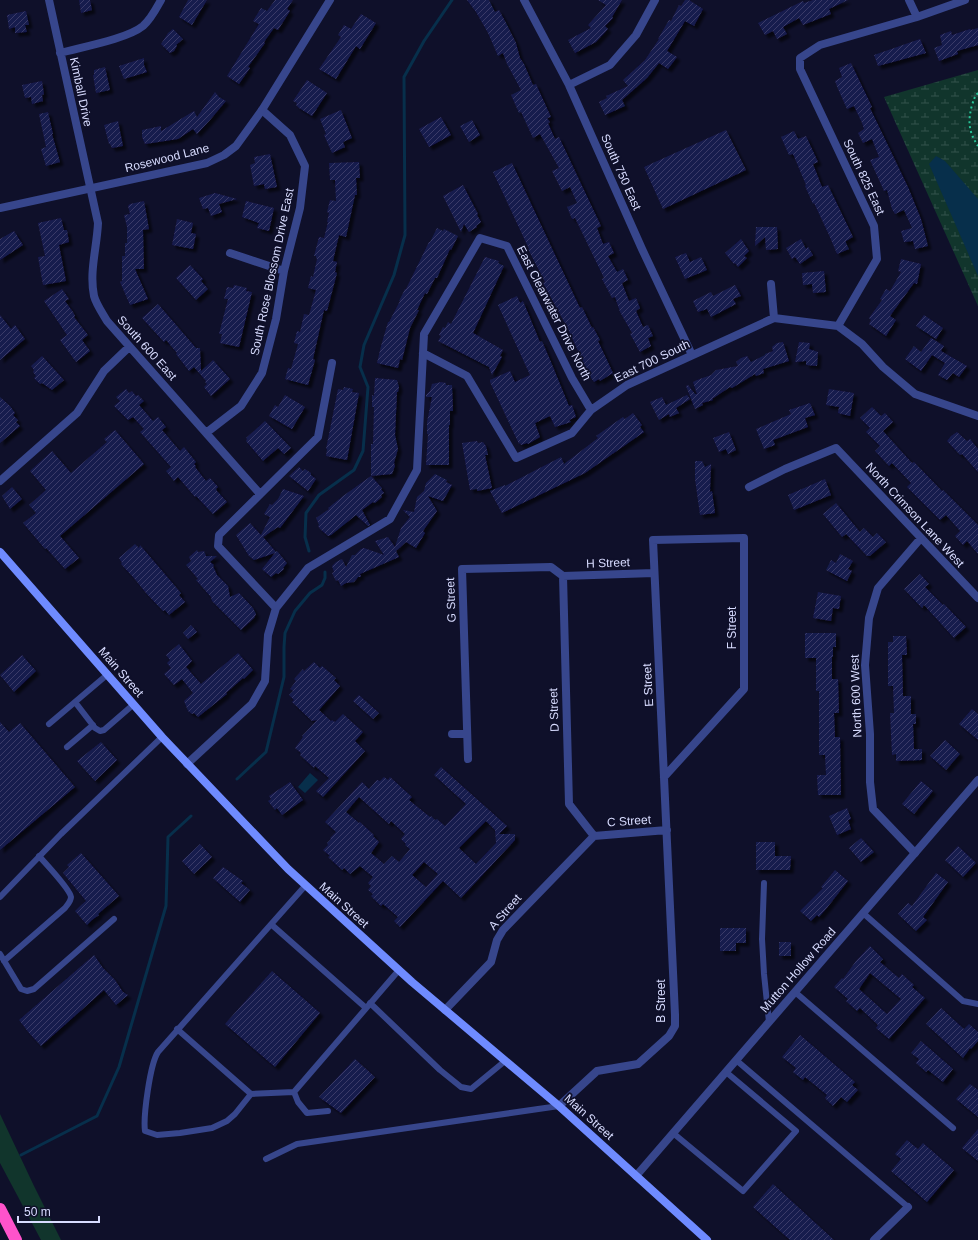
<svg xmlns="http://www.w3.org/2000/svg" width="978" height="1240" font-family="Arial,sans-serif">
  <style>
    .grass { fill: #11352c }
    .wetland { fill: url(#wetland-marsh) }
    .water { fill: #072f4b }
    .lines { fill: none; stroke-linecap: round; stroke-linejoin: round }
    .stream { stroke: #072f4b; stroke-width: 3 }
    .building { fill: url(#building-hatch); fill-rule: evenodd; filter: url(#shadow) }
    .path { stroke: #28c498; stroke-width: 2; stroke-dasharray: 2 3; stroke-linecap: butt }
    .service { stroke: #37468c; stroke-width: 6 }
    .minor { stroke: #37468c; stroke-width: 8 }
    .tertiary { stroke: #37468c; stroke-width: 8 }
    .secondary { stroke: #6f8bff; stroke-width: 8 }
    .motorway { stroke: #ff53cb; stroke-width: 12 }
    .labels { text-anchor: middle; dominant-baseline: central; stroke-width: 3.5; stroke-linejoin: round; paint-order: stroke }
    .street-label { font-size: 12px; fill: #d8dcff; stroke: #0f102a }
  </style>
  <defs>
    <pattern id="wetland-marsh" width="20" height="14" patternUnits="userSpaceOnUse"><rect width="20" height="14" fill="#11352c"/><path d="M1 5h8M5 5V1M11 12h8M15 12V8" fill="none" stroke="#33524c"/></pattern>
    <pattern id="building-hatch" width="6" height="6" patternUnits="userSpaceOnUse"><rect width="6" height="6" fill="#191a4d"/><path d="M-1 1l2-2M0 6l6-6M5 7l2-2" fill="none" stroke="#3a3b68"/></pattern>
    <filter id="shadow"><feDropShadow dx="3.5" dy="3.5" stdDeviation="1" flood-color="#0009"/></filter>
  </defs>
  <rect width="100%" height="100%" fill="#0f102a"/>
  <path class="grass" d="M0,1114l34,72 27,54h-20l-41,-77z"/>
  <path class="wetland" d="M978,70v236l-94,-209z"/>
  <path class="water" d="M936,156l9,5 33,38v77l-49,-112z
    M310,773l8,7 -13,13 -7,-6z"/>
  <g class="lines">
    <path class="stream" d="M309,551l-4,-14 1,-24 13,-18 35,-25 9,-19 5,-64 -8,-20 4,-22 30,-70 11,-40 -1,-158 20,-36 28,-41
      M237,779l29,-27 18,-75v-30l1,-14 10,-22 15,-18 12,-8 3,-7v-6
      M21,1155l76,-39 22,-49 47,-161 2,-69 23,-21"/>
  </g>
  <path class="building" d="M79,0h11l2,10 -11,3z
    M188,0h19l-15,25 -13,-8z
    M275,0h18l-6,9 3,2 -12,19 -4,-2 -10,14 1,1 -17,24 2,1 -11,16 -12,-8 32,-52 -6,-3 8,-13 6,3z
    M467,0h22l6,12 4,-2 6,11 11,22 4,15 4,6 9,21 3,-1 15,33 -4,1 3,4 -2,1 7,16 4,-2 42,89 -4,2 6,16 6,-2 5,11 -6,3 9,16 6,-3 5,11 -6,3 7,18 7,-3 4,10 -4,3 7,16 5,-2 5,11 -5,2 3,8 -11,6 -7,-13 -3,-5 2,-1 -12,-21 -5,-15 -3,1 -10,-19 2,-1 -29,-60 -3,1 -5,-12 10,-4 -7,-16 -8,4 -10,-20 7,-3 -19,-34 -7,4 -12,-26 -2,1 -8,-18 10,-5 -14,-26 -4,-11 -5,3 -10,-23 -12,-21z
    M598,0h24l-10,17 1,1 -8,8 3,3 -12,13 -21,11 -7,-13 23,-12 -3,-3 18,-20z
    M685,0h4l14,9 -9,17 -9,-5 -18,30 10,6 -9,12 -9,-6 -12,15 -25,22 3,6 -20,9 -6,-13 8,-4 -1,-2 22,-10 -5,-6 22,-20 14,-21h-1l11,-19 2,1 8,-16 2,1z
    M813,0h35l-19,9 2,5 -28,11 -4,-7 -16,9 4,7 -10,5 -4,-8 -8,4 -7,-12 45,-22 1,2z
    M26,11l3,14h-4l2,7 -12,1v-6l-6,2 -2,-14z
    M361,14l15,9 -16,26 -4,-3 -20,33 -17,-10 22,-32 -3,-2 6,-10 7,4z
    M978,28v17l-21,6 1,3 -19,7 -5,-13 8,-3 -2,-10 11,-4 1,4 18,-6 1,1z
    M173,29l10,10 -7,6 1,1 -3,5 -4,2 -9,-9 7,-11z
    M920,39l6,14 -48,13 -4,-11z
    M144,58v7l3,7 -23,7 -5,-13z
    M851,63l21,44 -2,1 38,79 13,32 7,27 -13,3 -2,-8 -9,1 -3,-11 11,-3 -8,-18 -9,4 -3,-5 -5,-19 -3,1 -14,-31 9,-3 -7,-18 -9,4 -5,-10 6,-4 -2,-6 -8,-17 -7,3 -9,-20 -3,-8 7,-4 -3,-9z
    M105,67l5,23 -14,3 -3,-18h1v-5z
    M307,80l20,13 -15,23 -13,-8 -3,-3 1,-2 -4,-2z
    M42,81l2,13 -2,1 1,6 -11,3 -1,-7 -6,1 -3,-13z
    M215,92l4,5 7,4 -16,19 -13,14 -4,-5 -15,10 -33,5 -3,-7v-7l19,-4v5l33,-20 3,6z
    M341,110l11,28 -9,4 2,5 -13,6 -8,-18 2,-1 -6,-15z
    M48,112l5,22h-1l8,28 -14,4 -5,-17 5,-2 -7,-33z
    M441,117l10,18 -22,12 -10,-18z
    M472,120l8,15 -11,7 -9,-16z
    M118,121l5,25 -11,2 -2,-4h-1l-5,-19z
    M726,130l20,40 -83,39 -19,-42z
    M794,131l4,8 8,-3 12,26 -5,2 9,23 6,-2 25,52 -7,4v2l3,6 -12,5 -8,-19 -15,-32 -1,1 -8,-18 1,-1 -13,-31 -4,1 -8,-18z
    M270,154l7,33 -12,2 -1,-5 -10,2 -4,-21 5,-2 -1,-6z
    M359,162l1,16h-4l1,17h-2l-9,42 -7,-2 -6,26 4,1 -2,10 2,1 -10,38 -3,-1 -11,49 2,1 -7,25 -23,-6 3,-11 3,1 7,-25 -4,-1 3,-12 3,1 4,-18 5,1 7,-25 -8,-2 3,-12 2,1 4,-18 -1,-1v-2h-2l5,-19 5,1 4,-16h-1l2,-9 -2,-1 3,-12 6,1 -1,-21h-5l-1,-17z
    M512,163l68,145 2,-1 10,21 1,-1 7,13 -2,1 15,32 -13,8 -1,-2 -5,3 -5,-7 -21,-46 -25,-46 2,-1 -17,-33h1l-36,-77z
    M463,185l15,29 -1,1 4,7 -5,4 1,1 -8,5 -5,-8 -3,8 -18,-36z
    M215,193l22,6 -18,5 3,8 -11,4 -3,-8 -5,1 -4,-11z
    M144,201l5,28 -6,1 1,39h-9l13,30 -18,6 -10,-23 2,-1v-25h3v-13h2v-16l-3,-12 6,-1 -2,-8 2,-2z
    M246,201l28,7 -5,23 -12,-3 2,-5 -17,-6z
    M61,218l3,12h3l2,12 -10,3 7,36 -23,4 -5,-28 7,-1 -7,-33z
    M177,219l16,4 -2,10 5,1 -3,15 -21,-4z
    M756,227h21l1,22 -12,1 -1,-13 -10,9z
    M437,228l6,3 1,-2 14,7 -7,14 -1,-1 -13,29h-2l-8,16 -2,-1 -8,17h2l-9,18 -8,32 -2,-1 -2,9 -21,-5 4,-17 7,-24h1l11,-21h-1l6,-12h1l23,-47h1z
    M14,231l9,14 -23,15v-21z
    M741,239l8,12 -5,5 3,2 -9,9 -3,-4 -1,1 -9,-11z
    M801,239l5,10 2,-2 5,8 -13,9 -5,-7 -3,2 -6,-11z
    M686,253l4,9 11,-5 6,13 -22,9 -10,-22z
    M485,257l14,4 -1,2 6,3 -31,67 30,17 -3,6 2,1 -10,18 -3,-8 -51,-26 3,-5 -2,-1 4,-8 2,1 3,-6 3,2z
    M901,259l20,5 -4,20 -3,-1 -24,33 6,4 -10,16 -17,-12 2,-4 -2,-2 13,-18 -2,-1 6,-10 4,2 11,-19 -3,-1z
    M190,265l13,14 -2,2 7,8 -12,11 -20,-22z
    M824,271l2,21 -13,1 -1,-9 -9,1 -1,-12z
    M234,285l13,3 -1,3 6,1 -13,55 -19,-4 2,-9h-3l9,-35h-4l3,-12 6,1z
    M735,285l6,11 -8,3 3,5 -25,13 -4,-8 -9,3 -5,-11 18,-9 2,4z
    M62,289l7,10 -4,2 8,11 2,4 -1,1 14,18 -6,5 8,11 -14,11 -16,-22 7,-5 -23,-34z
    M517,296l3,7 3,-2 17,41 2,-1 9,21 18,44 3,-1 4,12 -7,3 2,2 -16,5 -5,-11 -15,7 5,14 -12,7 -1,-1 -6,2 -1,-2 -1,1 -29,-62v-2l20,-9 5,11 15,-7 -32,-70z
    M158,304l38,44h4l1,23 12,-11 17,19 -19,17 -7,-9 3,-3 -2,-2 1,-1 -12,-14 -5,4 -13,-17 1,-1 -11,-13 -2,2 -22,-24z
    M0,315l11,14 4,-4 10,14 -25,21z
    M924,315l19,13 -7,11 -20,-13z
    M931,338l13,8 -3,5 26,15 -8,11 -6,-4 -6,7 -9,-5 7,-12 -13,-8 -11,16 -16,-12 9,-13 7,6z
    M783,342l6,19 -26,8 1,4 -8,3 -1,-2 -23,14 -2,-1 -18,12 1,1 -11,3 1,2 -8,4 -9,-23 2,-1 7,9h2l-4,-12 4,-2 14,-5 5,-5 22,-4 -2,-4 5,-4 6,-2 4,6 14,-7v-1l8,-3 -1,-4 5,-4z
    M799,342l11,1 -1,6 9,3 -1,14 -11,-1v-4l-11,1z
    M42,356l22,24 -12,10 -10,-7 -2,1 -6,-6 2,-2 -3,-4 1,-2 -3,-4z
    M375,378l22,2 2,7 -1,5h-1l-2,43 3,14 -4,14 1,3 -3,8 -21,2v-32h2l1,-37h-2v-12l2,1z
    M441,382l5,1v2h6l1,26h-3v14h-1v40h-23l2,-31h-1v-12l5,-25h-6v-2l4,-4 2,-7z
    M344,387l9,2 -1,3 7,1 -12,67 -21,-4 1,-7h-1l12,-60 5,1z
    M126,389l3,4 3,-2 4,5 2,-1 6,6 -5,4 14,16 5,-4 8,10 -4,3 18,21 4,-4 12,15 -2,2 2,2 -1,1 11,14 4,-3 8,9 -2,2 1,2 10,11 -14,12 -17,-18 -1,1 -17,-20 -4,4 -8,-10 5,-4 -31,-35 4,-3 -11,-12 -5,3 -14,-14 6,-5 -4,-4z
    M829,389l25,4 -4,23 -12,-3 1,-6 -13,-2z
    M285,395l20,12 -13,22 -23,-13 6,-11 3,2z
    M687,395l3,4 -14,9 3,5 -9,4 -1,-3 -10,6 -9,-18 12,-5 4,8z
    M0,397l10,9 5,7 -2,2 5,5 -2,2 4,4 -20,17z
    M810,403l5,12 -10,3 3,9 -35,13 2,5 -11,4 -8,-20 35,-15 -2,-4z
    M872,407l9,9 4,-3 8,9 -10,9 29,32 2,-1 28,29 1,-1 35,35v29l-11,-13 -4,4 -8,-9 5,-5 -14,-16 -6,5 -33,-33 4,-4 -19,-20 -3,3 -14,-15 5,-5 -14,-14 4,-4 -10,-10z
    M633,413l9,12 -2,2 4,5 -59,41 -83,40 -12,-22 15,-6v1l56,-29 3,7 34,-26 -2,-2 27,-19 2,2z
    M265,421l26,27 -7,6 -6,-6 -15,13 -17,-20 1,-2 -1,-1z
    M115,430l29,34 -84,72 19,22 -14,11 -19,-21 -1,1 -22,-26 13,-10 -7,-8 17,-15 -16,-19 22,-20 19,22 36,-31 -3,-3z
    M729,432l7,18 -8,4 -2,-5 -7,3 -6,-14z
    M957,432l10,9 3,-2 8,10v23l-16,-18 -2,1 -13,-14 4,-5z
    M477,441l1,2 5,-1 3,4 2,9h-3l7,33 -15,3v-2l-7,1 -8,-47z
    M695,461h7l3,6 6,-3 -1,28 2,-1 3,22 -15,2 -5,-36z
    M299,467l4,4 2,-2 6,4v2l5,4 -8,12 -19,-15z
    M435,474l12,6 -1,2 6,3 -9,16 -15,-5 9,15 -14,20 2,2 -9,15 -10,-6 -10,9 3,6 -39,17 1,3h-3l-4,5 -8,1 -5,3 -3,-6 -2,1 -4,-8 2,-1 -2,-6 4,-4 6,-3 4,8 6,-12h3l6,-6 3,-1 20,7 -9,-14 13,-4 7,10 6,-19 9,-11 -7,-7 11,2 3,-15 7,-6 2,-8z
    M371,476l11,12 -1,1 3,4 -3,2 1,2 -7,6 -2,-1 -11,8 8,15 -2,1 -12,-11 -25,20 -3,1 -8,-7 -2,-3 1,-1 -3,-7 13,-9 -1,-1 15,-12z
    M825,479l6,16 -37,15 -6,-15z
    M12,487l10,12 -12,10 -8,-13z
    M283,489l21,7 -24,32 -2,-1 -15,10 13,15 1,-1 10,12 -4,5 1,1 -6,5 -2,-1 -5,4 -9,-8 13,-16 -21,7 -5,-4 -13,-21 14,-12 11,12 9,-18 -6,-3 6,-10 2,1 6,-6z
    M836,503l24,29 4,-4 9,9 4,-4 9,9 -16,14h-3l-21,-22 -4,3 -19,-23z
    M135,544l4,4 1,-3 41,48 -2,2 6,7 -16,13 -4,-5 -2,1 -17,-18 -13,-16 -12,-13 1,-1 -3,-5z
    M197,550l1,2 6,-1 2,5h11l-7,6 4,3 -1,1 4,9 11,11 2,11 9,-4 14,15 3,6 -2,4 -13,12 -29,-29 -1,-4 -15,-17 2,-1 -12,-14 5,-4 -2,-4z
    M840,554l13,7 -5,8 4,2 -5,10 -21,-11 5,-10 5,3z
    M920,574l9,10 -4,3 18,18 1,-1 22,23 -12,11 -30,-33 -2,3 -18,-19z
    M818,592l23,4 -2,13 -6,-1 -2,13 -18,-3z
    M191,625l6,7 -9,7 -5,-6z
    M805,633h31v14h-3v10h-1v22h6l1,34h-5l1,24h5l1,58h-23l-1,-20h9l-1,-20h-6v-64h-3v-33h-11z
    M893,636h13l1,19h-5l1,41h8v18h5v10h-3l1,25h8v11l-26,1v-7l-4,1 -2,-42h4l-1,-27h-5v-44h5z
    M179,644l13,17 -6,6 15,17 37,-31 15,17 -9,9 -1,-1 -17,15 1,1 -29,23 -4,-4 -2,1 -4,-3 -4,-10 9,-8 -11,-14 -8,6 -10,-11 7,-6 -4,-5 3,-3 -4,-5z
    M22,655l14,16 -22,21 -14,-17z
    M314,662l6,6 2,-2 14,12 -2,2 6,6 -21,24 12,11 1,-1 3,2 8,-8 20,18 -8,9 10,10 -42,46 -7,-6 13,-13 -14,-12 -1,2 -14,-13 1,-2 -6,-5 8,-11 -1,-1 15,-16 -5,1 -20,-19 2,-2 -5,-5 4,-4 -3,-2 6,-8 -2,-2 9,-10 1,2z
    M359,695l20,18 -6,6 -20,-18z
    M972,709l6,5v26l-19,-16z
    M0,722l9,10 11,-9 55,64 -75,63z
    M945,740l15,14 -14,16 -16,-14z
    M101,742l16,18 -22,21 -18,-20z
    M441,767l66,59 -8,8h16v6l-54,58 -18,-17 -43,46 -6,-6 4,-4 -15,-13 -2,2 -10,-10 2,-2 -5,-4 3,-4 -3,-3 5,-6 -13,-11 -10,8 -6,-6 -2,2 -14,-13 2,-1 -7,-6 5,-5 -1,-2 4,-4 -1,-1 6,-6 -11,-10 37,-40 7,7 8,-9 3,1 4,-4 4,3 2,-3 22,20 -3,3 21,17 1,-1 4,4 2,-1 8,7 21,-22 -32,-29zM359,797l30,27 2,-3 14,13 -4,5 5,5 -1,1 5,4 -11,13 -7,-6 -8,8 -13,-11 8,-11 -6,-6 1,-1 -14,-13 -1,1 -13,-11zM486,821l9,9 1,13 -20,21 -17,-16zM424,862l14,12 -12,13 -14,-12z
    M921,781l12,10 -19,23 -12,-10z
    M290,782l13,18 -21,15 -5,-7 -2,2 -7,-9 3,-2 -2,-3z
    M847,808l4,11 -3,1 3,9 -14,6 -8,-19z
    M861,838l13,14 -13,10 -12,-14z
    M756,842h19v14h16l-1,14h-34z
    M200,844l12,13 -18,17 -12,-13z
    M958,846l18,17 -13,14 -18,-17z
    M81,853l38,43 -21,18 1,1 -7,5 -5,5 -12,-14 5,-5 6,-5 -23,-28 6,-6 -2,-2z
    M223,867l20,14 -2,2 9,7 -10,12 -27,-24z
    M835,870l13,11 -22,28 -7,8 -2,-2 -6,6 -11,-10 23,-23 -2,-1z
    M936,873l12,9 -25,35 4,3 -11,11 -18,-17 10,-11 4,3z
    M720,928h26v15h-10v8h-16z
    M779,942h12v14h-12z
    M870,946l13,13 -3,3 19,16 3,-4 12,11 -2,2 13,11 -36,41 -13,-11 2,-3 -18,-17 -3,3 -11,-10 2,-2 -14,-12 8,-9 1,1 13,-18zM870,973l31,26 -14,15 -28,-25z
    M94,955l9,13 12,12 8,12 5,3 -12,10 -12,-15 -63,56 -12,-13 -10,-13z
    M272,971l48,42 -45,54 -50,-43z
    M941,1008l23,21 5,-5 9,8v9l-7,8 -1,-1 -7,10 -37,-34z
    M800,1035l55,47 -3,3 6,5 -11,12 -6,-5 -8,9 -8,-8 2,-3 -22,-18 -2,3 -10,-8 3,-4 -14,-11z
    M921,1041l32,28 -10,13 -15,-12 -2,2 -10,-9 3,-4 -8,-6z
    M355,1059l20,18 -34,36 -22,-16z
    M970,1084l8,6v27l-22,-18z
    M978,1129v32l-16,-13z
    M907,1140l11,9 5,-6 31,27 -27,32 -36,-31 10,-12 -6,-5z
    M773,1184l61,56h-44l-37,-33z"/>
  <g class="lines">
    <path class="path" d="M978,93c-4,4 -4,7 -6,12 -4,16 -4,26 6,41"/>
    <path class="service" d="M75,702l20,26 5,3 4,-1 30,-26
      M49,724l59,-50
      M67,747l26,-22
      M764,883l-2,56 2,35 5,48
      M0,897l61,-63 101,-97
      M863,913l100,88 15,3
      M272,925l94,83
      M0,954l21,35 6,2 7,-2 80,-70
      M4,961l61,-53c3,-4 6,-7 6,-11 -1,-8 -26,-34 -32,-41
      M795,992l158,136
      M370,1003l70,67 21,17 10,2 34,-28
      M177,1029l74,65 43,-2 105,-122
      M736,1060l172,147
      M294,1092l4,10 9,11 21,-2
      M251,1094l-16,20 -8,7 -15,7 -32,5 -23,2 -12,-4c-2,-14 5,-67 13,-79l147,-166
      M673,1133l70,58 53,-60 -70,-59
      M266,1159l31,-15 262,-38"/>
    <path class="minor" d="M49,0l49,223c-1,24 -9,49 -4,73 2,8 9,18 13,25l153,173
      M524,0l45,85 73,164 50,106
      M909,0l8,17
      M60,53c22,-6 67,-14 83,-27 8,-7 13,-17 18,-26
      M569,85l41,-20 26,-30 19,-35
      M230,253l54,18
      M771,284l3,34
      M838,326l39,-67 -3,-33 -74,-157v-11l20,-13 97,-28 48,-17
      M838,326l24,18 21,23 32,27 63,22
      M423,353l44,23 49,82 56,-25 19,-23 36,-25 147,-67 64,8
      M206,433l35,-27 21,-33 14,-54 8,-48 16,-63 5,-42 -15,-31 -28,-25
      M0,481l77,-68 27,-42 25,-24
      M749,487l36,-18 51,-21 142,150
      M563,576l6,228 25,32
      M563,576l91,-3
      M276,608l-58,-62 1,-11 99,-98 14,-74
      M452,734h15
      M468,759l-6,-190 89,-2 12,9
      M187,764l65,-60 13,-23 3,-46 8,-27 32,-40 82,-49 27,-49 7,-136 56,-96 27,8 65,132 19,32
      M594,836l73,-6
      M915,853l-42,-44 -3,-27v-48l-5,-69 4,-47 9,-30 43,-50
      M445,1010l46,-48 6,-22 6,-10 91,-94
      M559,1106l38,-35 41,-7 31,-28 6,-10v-11l-22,-475 91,-2v151l-80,88
      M874,1240l34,-33"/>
    <path class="tertiary" d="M0,208l207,-45 17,-8 12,-9 26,-36 68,-110
      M636,1176l342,-396"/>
    <path class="secondary" d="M0,552l162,185 126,132 124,113 147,124 148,134"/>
    <path class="motorway" d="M0,1209l16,31"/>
  </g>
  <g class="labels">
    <g class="street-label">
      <text transform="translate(81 92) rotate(78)">Kimball Drive</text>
      <text transform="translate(167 158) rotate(-14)">Rosewood Lane</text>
      <text transform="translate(621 172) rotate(66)">South 750 East</text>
      <text transform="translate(864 177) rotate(65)">South 825 East</text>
      <text transform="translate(272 272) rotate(-78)">South Rose Blossom Drive East</text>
      <text transform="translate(554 313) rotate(63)">East Clearwater Drive North</text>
      <text transform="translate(147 348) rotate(48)">South 600 East</text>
      <text transform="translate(652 361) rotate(-26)">East 700 South</text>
      <text transform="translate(915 515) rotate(47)">North Crimson Lane West</text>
      <text transform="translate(608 563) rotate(-2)">H Street</text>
      <text transform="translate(451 600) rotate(-92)">G Street</text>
      <text transform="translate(732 628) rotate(-90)">F Street</text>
      <text transform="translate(121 672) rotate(49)">Main Street</text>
      <text transform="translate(648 685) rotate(-93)">E Street</text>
      <text transform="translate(856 696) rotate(-92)">North 600 West</text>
      <text transform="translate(554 710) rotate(-92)">D Street</text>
      <text transform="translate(629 821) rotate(-4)">C Street</text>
      <text transform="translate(344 905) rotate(42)">Main Street</text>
      <text transform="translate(505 912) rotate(-49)">A Street</text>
      <text transform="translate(798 970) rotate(-49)">Mutton Hollow Road</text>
      <text transform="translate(661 1001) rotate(-90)">B Street</text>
      <text transform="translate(589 1117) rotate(42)">Main Street</text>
    </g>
  </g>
  <path d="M18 1216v6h81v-6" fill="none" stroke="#d8dcff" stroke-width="2"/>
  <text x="24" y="1216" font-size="12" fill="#d8dcff" stroke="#0f102a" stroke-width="3" paint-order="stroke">50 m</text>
</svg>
